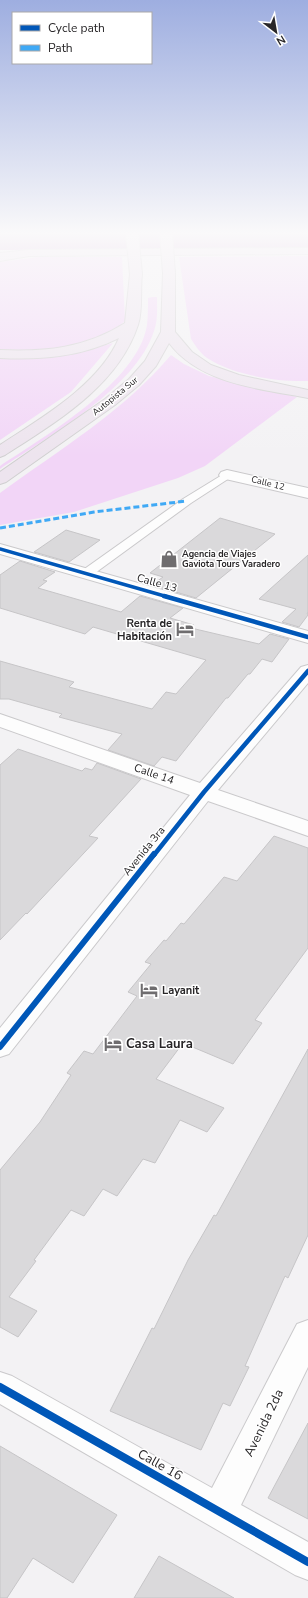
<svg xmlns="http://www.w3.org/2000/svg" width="308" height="1598" font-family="'Nunito Sans',sans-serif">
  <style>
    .green { fill: #f2d5f7 }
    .water { fill: #cfa4d5 }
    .building { fill: #dad9db; stroke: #c6c5c7 }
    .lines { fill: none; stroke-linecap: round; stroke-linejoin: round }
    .service-casing { stroke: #cac9cb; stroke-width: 2 }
    .minor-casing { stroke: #cac9cb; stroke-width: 2 }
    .trunk-casing { stroke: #d0cfd0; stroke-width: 2 }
    .service { fill: #fdfdfd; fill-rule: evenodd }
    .minor { fill: #fdfdfd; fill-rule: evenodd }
    .trunk { fill: #ede4ee; fill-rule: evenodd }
    .trunk-bridge-casing { stroke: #d0cfd0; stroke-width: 14; stroke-linecap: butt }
    .trunk-bridge { stroke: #ede4ee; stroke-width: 12 }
    .quiet { stroke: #3fa9f5; stroke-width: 3; stroke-dasharray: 6 3; stroke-linecap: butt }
    .cycleway-far3-casing { stroke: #fff; stroke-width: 5.5 }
    .cycleway-far2-casing { stroke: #fff; stroke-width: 7 }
    .cycleway-far1-casing { stroke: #fff; stroke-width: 8 }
    .cycleway-casing { stroke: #fff; stroke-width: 10 }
    .cycleway-far3 { stroke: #0057b8; stroke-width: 3.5 }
    .cycleway-far2 { stroke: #0057b8; stroke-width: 4.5 }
    .cycleway-far1 { stroke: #0057b8; stroke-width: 6 }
    .cycleway { stroke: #0057b8; stroke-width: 8 }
    .labels { text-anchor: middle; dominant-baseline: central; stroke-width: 3; stroke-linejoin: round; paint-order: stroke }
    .far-street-label { font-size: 9px; fill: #282628; stroke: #fff }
    .far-poi-label { font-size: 9px; font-weight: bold; fill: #282628; stroke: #fff; text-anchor: start }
    .street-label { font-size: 11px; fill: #282628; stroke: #fff }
    .poi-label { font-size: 11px; font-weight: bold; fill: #282628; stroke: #fff; text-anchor: end }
    .near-poi-label { font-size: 13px; font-weight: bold; fill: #282628; stroke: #fff; text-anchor: start }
    .near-street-label { font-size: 13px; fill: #282628; stroke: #fff }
  </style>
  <rect width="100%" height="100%" fill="#f3f2f4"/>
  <path class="green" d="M308,256v125c-31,1 -75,-6 -101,-23 -7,-5 -12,-13 -16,-19l-12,-82z
    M39,257h83l3,64c-33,30 -83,31 -125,28v-87z
    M152,297h5c0,12 1,23 -3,34 -18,57 -105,105 -154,138v-3c45,-30 138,-84 147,-141 1,-9 1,-18 1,-27z
    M113,343l-42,49 -71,48v-82c38,3 76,-4 113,-15z
    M171,355l13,9 25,12 88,21 -92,69 -27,12 -104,34 -74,13v-32c59,-43 124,-82 171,-138z"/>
  <path class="water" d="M0,233h308v15l-308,2z"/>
  <path class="building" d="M220,518l55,16 -79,64 -44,-13 11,-8 -13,-4z
    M66,530l34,10 -31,22 -35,-10z
    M308,555v58h-1l1,2 -9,12 -17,-5 14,-13 -37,-10z
    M20,561l35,11 -12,8 4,1 -9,7 83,24 19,-16 43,12 -13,10 24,7 -3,3 68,16 11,-10 19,5 -17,23 -10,-3 -12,15h-2l-20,24h-2l-50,63 -14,-4 -8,9 -46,-16 14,-16 -63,-17 3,-3 -53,-15h-9v-38l74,21 -5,5 83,22 14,-17 10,2 30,-34 -113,-33 -8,7 -85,-26v-33z
    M18,749l64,22 3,-3 7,2 5,-7 44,16 -52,57 9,2 -71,76 -1,-1 -26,27v-175z
    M274,836l34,12v100l-53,72 7,3 -29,41 -50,-21 -27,36 68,29 -17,24 -27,-12 -25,43 -12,-4 -26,37 -14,-7 -19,27 -13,-6 -37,50 2,1 -27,36 28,14 -19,26 -18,-10v-157l40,-48 31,-47 -4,-2 17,-22 9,3 44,-58 -9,-4 23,-28 -6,-2 19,-22 2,1 15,-18 3,1 40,-47 13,4z
    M308,1049v186l-20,43 -3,-2 -40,90 4,1 -19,39 -7,-3 -22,47 -91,-39 42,-83 2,1 34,-69 26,-45 2,1z
    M308,1423v96l-40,-21z
    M0,1446l117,69 -44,68 -40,-25 -26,40h-7z
    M159,1556l75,42h-100z"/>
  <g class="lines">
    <g class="service-casing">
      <path id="service" d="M227,472l4,1 1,2 -1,2 -40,26 -100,73h-8l-2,-3 2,-3 100,-71z"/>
    </g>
    <g class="minor-casing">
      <path id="minor" d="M227,470l81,18v10l-87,-20 -2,-3 2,-3z
        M0,544l308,87v12l-308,-89z
        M308,665v18l-90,107 90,31v15l-100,-35 -199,253 -9,3v-29l190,-233 -190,-68v-13l200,69 101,-116z
        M308,1320v47l-67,138 67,37v38l-13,-5 -295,-171v-32l12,4 200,112 85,-164z"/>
    </g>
    <g class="trunk-casing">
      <path id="trunk" d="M308,248v6l-279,2 -29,5v-8l29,-3z
        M169,269l4,1 2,3v59l17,20 19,13 28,10 69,15v8c-48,-9 -108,-14 -139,-55l-13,23 -17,19 -24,20 -109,77 -6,2v-12l105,-73 24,-20 16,-18 16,-29 2,-59 2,-3z
        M136,270l4,1 2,3c-2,16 1,36 -4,51 -20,61 -82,97 -133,130l-5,2v-12c41,-27 99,-60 119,-107 -38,19 -78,22 -119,20v-8c45,2 86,-2 125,-27l5,-49 2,-3z"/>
    </g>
    <use href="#service" class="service"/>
    <use href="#minor" class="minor"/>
    <use href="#trunk" class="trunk"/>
    <g class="trunk-bridge-casing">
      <path id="trunk-bridge" d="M132,233l4,41
        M166,233l3,40"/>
    </g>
    <use href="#trunk-bridge" class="trunk-bridge"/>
    <path class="quiet" d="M0,528l94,-16 93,-11"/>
    <g class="cycleway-far3-casing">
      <path id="cycleway-far3" d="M0,549l168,48"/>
    </g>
    <g class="cycleway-far2-casing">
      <path id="cycleway-far2" d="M164,596l144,41
        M154,855l50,-63 104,-121"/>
    </g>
    <g class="cycleway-far1-casing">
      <path id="cycleway-far1" d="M0,1047l154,-193"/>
    </g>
    <g class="cycleway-casing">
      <path id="cycleway" d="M0,1387l308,175"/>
    </g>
    <use href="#cycleway-far3" class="cycleway-far3"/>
    <use href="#cycleway-far2" class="cycleway-far2"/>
    <use href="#cycleway-far1" class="cycleway-far1"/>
    <use href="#cycleway" class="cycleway"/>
  </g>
  <linearGradient id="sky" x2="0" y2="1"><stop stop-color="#9eaee0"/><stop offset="0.51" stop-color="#faf9fa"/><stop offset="1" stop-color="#faf9fa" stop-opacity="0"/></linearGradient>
  <rect width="308" height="457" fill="url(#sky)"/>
  <defs>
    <g id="shop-bare" transform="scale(1.38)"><path d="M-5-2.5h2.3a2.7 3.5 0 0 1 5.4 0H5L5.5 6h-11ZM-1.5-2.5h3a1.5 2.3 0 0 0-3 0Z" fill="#6f6d6f" stroke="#fff" stroke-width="2.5" paint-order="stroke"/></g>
    <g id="hotel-bare" transform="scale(1.38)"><path d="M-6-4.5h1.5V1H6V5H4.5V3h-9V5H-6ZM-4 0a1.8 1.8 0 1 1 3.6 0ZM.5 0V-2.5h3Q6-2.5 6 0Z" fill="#6f6d6f" stroke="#fff" stroke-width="2.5" paint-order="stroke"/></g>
  </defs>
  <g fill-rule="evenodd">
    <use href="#shop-bare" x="169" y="559"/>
    <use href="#hotel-bare" x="185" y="629"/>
    <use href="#hotel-bare" x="149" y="990"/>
    <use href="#hotel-bare" x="113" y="1044"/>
  </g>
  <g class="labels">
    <g class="far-street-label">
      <text transform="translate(115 396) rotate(-39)">Autopista Sur</text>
      <text transform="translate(268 483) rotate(14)">Calle 12</text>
    </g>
    <g class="far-poi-label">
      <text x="182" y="554">Agencia de Viajes<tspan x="182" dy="10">Gaviota Tours Varadero</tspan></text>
    </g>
    <g class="street-label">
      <text transform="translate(157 583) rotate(16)">Calle 13</text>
      <text transform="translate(154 774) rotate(19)">Calle 14</text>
      <text transform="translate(144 851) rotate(-51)">Avenida 3ra</text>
    </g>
    <g class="poi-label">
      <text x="172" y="623">Renta de<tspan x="172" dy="13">Habitación</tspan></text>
      <text x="162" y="990" text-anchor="start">Layanit</text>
    </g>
    <g class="near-poi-label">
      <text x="126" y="1044">Casa Laura</text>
    </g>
    <g class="near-street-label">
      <text transform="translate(264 1423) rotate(-64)">Avenida 2da</text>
      <text transform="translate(160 1465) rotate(30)">Calle 16</text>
    </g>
  </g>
  <rect x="12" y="12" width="140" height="52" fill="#ffffff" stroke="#a9a8a9"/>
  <rect x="20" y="25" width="20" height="6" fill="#0057b8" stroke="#a9a8a9"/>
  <text x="48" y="32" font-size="12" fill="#282628">Cycle path</text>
  <rect x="20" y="45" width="20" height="6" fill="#3fa9f5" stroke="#a9a8a9"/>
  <text x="48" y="52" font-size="12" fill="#282628">Path</text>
  <g transform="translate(276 32) rotate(149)" stroke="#ffffff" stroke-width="3" paint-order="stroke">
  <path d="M0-3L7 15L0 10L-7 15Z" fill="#282628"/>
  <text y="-6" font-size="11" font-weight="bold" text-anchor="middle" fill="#282628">N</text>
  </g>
</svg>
